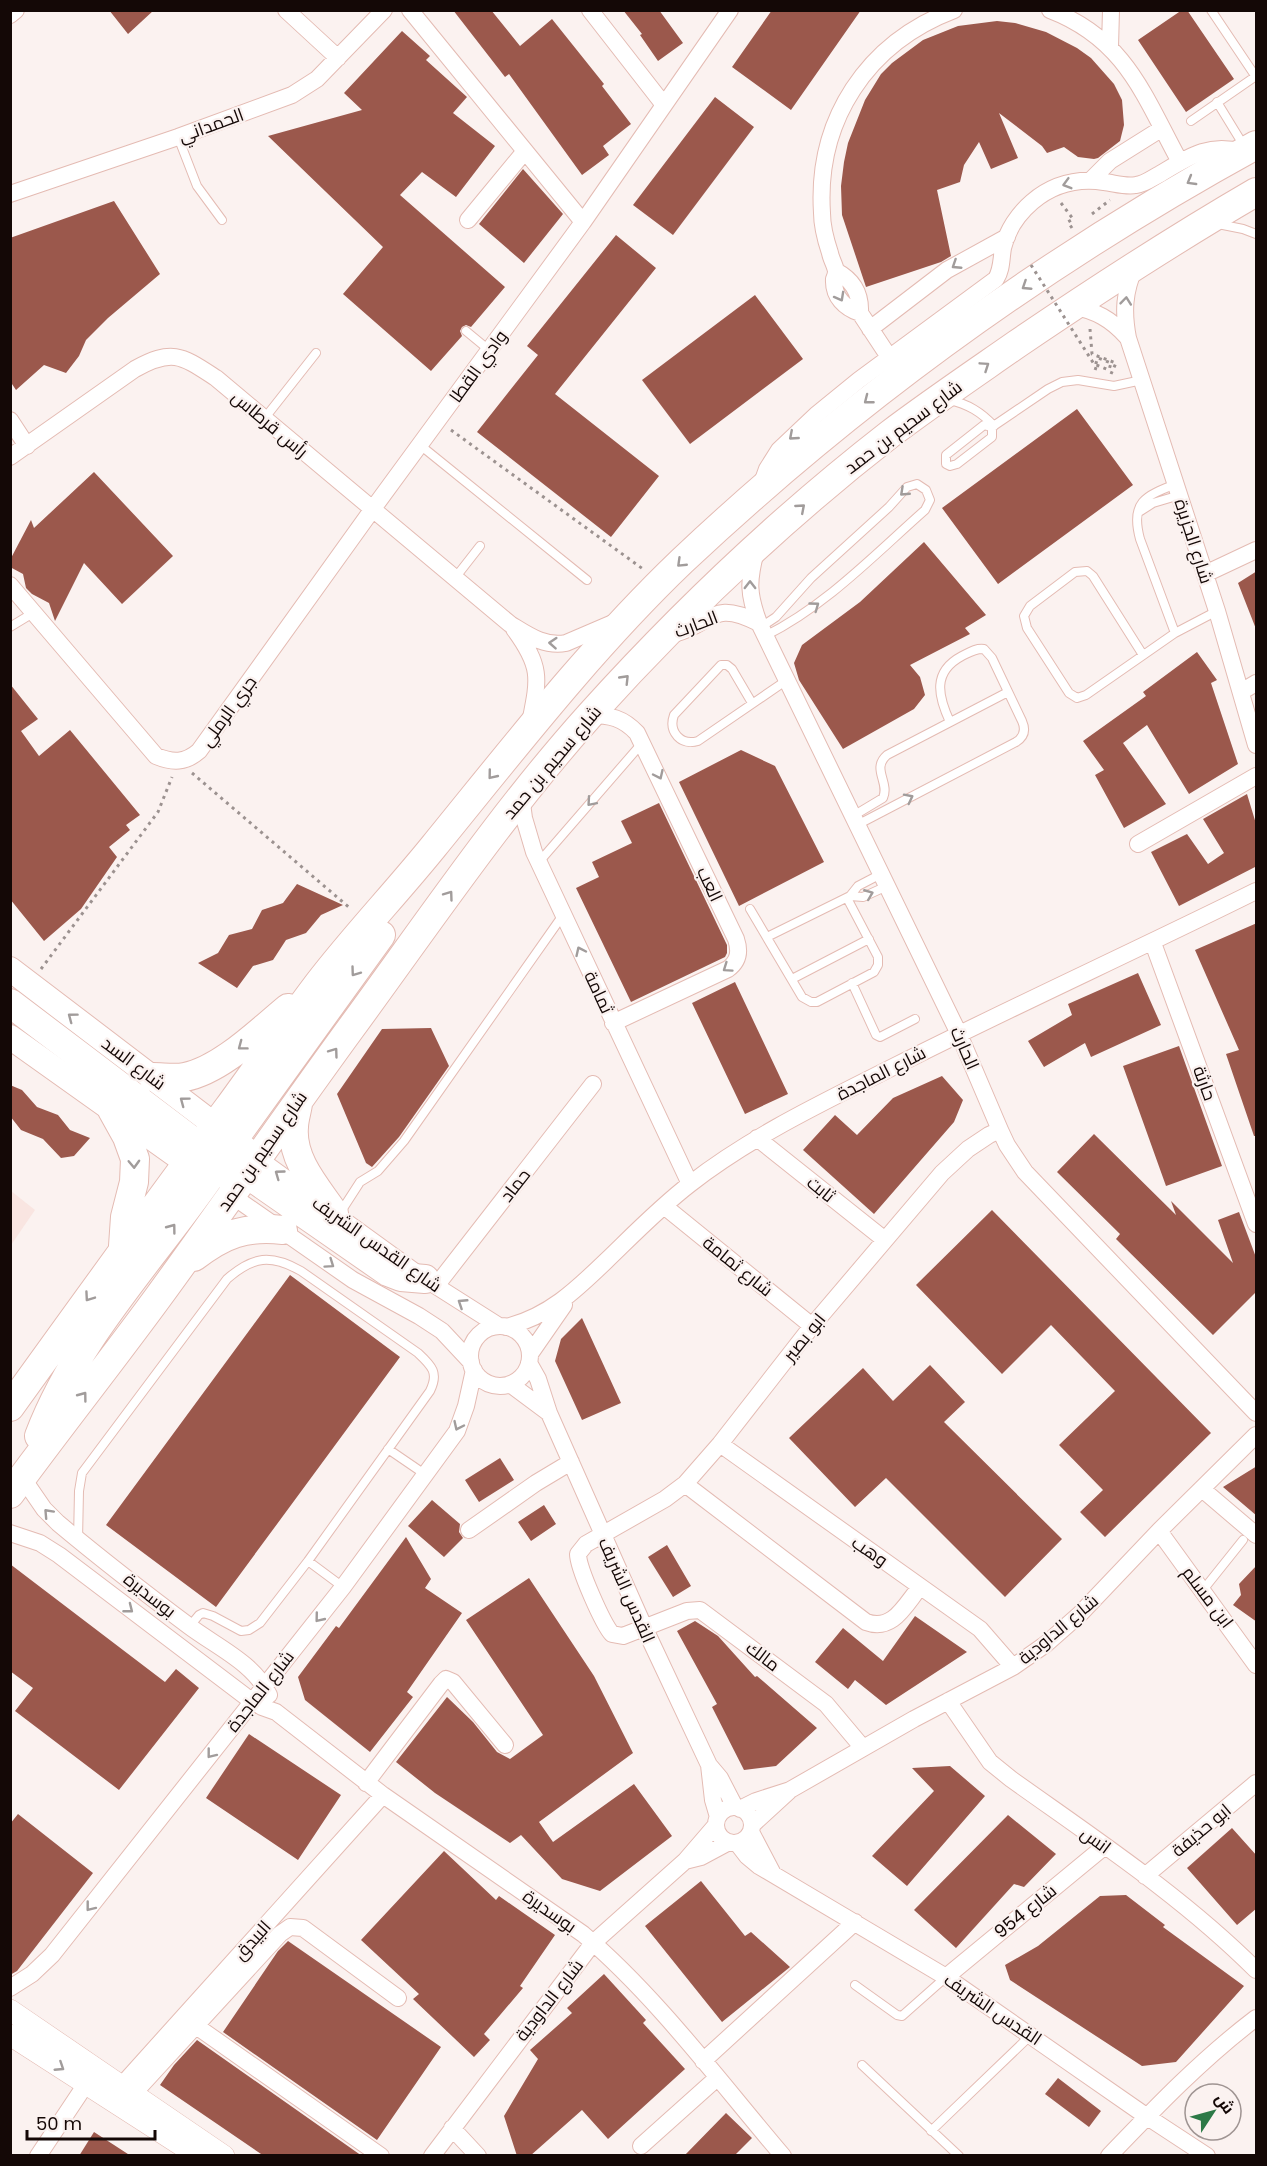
<svg xmlns="http://www.w3.org/2000/svg" width="1267" height="2166" font-family="Poppins,Cairo,sans-serif">
  <style>
    .built { fill: #f9e5e1 }
    .building { fill: #9b584c }
    .lines { fill: none; stroke-linecap: round; stroke-linejoin: round }
    .service-casing { stroke: #e4bbb3; stroke-width: 10 }
    .minor-casing { stroke: #e4bbb3; stroke-width: 18 }
    .tertiary-casing { stroke: #e4bbb3; stroke-width: 22 }
    .secondary-casing { stroke: #e4bbb3; stroke-width: 26 }
    .trunk-casing { stroke: #e4bbb3; stroke-width: 30 }
    .path { stroke: #9c9290; stroke-width: 3; stroke-dasharray: 3 4.5; stroke-linecap: butt }
    .service { stroke: #fff; stroke-width: 8 }
    .minor { stroke: #fff; stroke-width: 16 }
    .tertiary { stroke: #fff; stroke-width: 21 }
    .secondary { stroke: #fff; stroke-width: 24 }
    .trunk { stroke: #fff; stroke-width: 28 }
    .path-bridge { stroke: #9c9290; stroke-width: 3; stroke-dasharray: 3 4.5; stroke-linecap: butt }
    .oneway { stroke: #a19c9b }
    .labels { text-anchor: middle; dominant-baseline: central; stroke-width: 4.5; stroke-linejoin: round; paint-order: stroke }
    .street-label { font-size: 18px; fill: #140806; stroke: #fbf2f0 }
  </style>
  <rect width="100%" height="100%" fill="#fbf2f0"/>
  <path class="built" d="M11,1191l24,19 -24,35z"/>
  <path class="building" d="M109,10h45l-26,24z
    M453,10h38l29,36 32,-27 52,65 -2,2 29,38 -28,22 6,9 -27,20 -73,-101 -4,3z
    M623,10h36l24,33 -25,18 -18,-26 2,-1z
    M772,10h89l-70,100 -59,-43z
    M1182,10h5l47,69 -48,33 -48,-72z
    M997,21l18,2 31,9 31,16 14,10 23,26 8,16 2,25 -4,16 -22,17 -4,1 -16,-2 -14,-10 -17,6 -5,-7 -43,-33 19,45 -27,11 -12,-27 -15,23 -4,17 -23,8 14,66 -10,6 -75,25 -24,-72 -1,-29 3,-24 4,-19 17,-43 16,-26 11,-11 31,-23 35,-14z
    M402,31l28,25 -4,4 41,37 -14,16 42,33 -39,51 -34,-25 -22,23 105,92 -34,40 -5,-2 -4,2 -2,4 2,5 -31,35 -88,-77 40,-47 -115,-111 94,-26 -18,-17z
    M715,97l39,30 -81,108 -40,-30z
    M523,169l40,45 -39,49 -45,-39z
    M114,201l46,73 -52,44 -22,22 -7,16 -13,17 -22,-8 -28,25 -6,-9v-143z
    M616,235l40,33 -101,126 104,82 -48,61 -134,-105 61,-77 -11,-9z
    M755,295l48,64 -113,85 -48,-64z
    M1077,409l56,76 -135,99 -56,-76z
    M94,472l79,84 -51,48 -38,-41 -29,58 -6,-18 -17,-9 -6,-6 -3,-14 -13,-7v-7l21,-40 3,8z
    M924,542l62,73 -21,13 5,6 -60,31 10,12 5,18 -11,14 -71,40 -44,-69 -5,-17 8,-18 58,-43z
    M1257,571v58h-1l-18,-46z
    M1197,652l20,28 -6,3 27,81 -49,30 -42,-69 -24,18 43,61 -42,24 -29,-53 9,-5 -21,-29 63,-45 -3,-4z
    M10,684l28,35 -17,12 18,25 31,-26 70,85 -14,10 4,5 -21,17 8,10 -36,52 -37,32 -34,-42z
    M741,750l34,16 49,96 -85,44 -60,-124z
    M1247,794l10,33v39l-78,40 -28,-54 36,-18 21,30 16,-11 -21,-34z
    M659,803l68,142v8l-2,4 -94,45 -55,-114 23,-11 -7,-15 40,-19 -11,-22z
    M297,884l46,21 -22,10 -15,18 -20,7 -13,20 -20,6 -16,22 -39,-25 20,-10 11,-18 23,-6 10,-19 21,-7z
    M1257,923v213h-3l-28,-82 13,-4 -44,-100z
    M1138,973l23,52 -70,32 -6,-14 -41,24 -16,-26 44,-26 -4,-11z
    M735,982l53,112 -43,20 -53,-111z
    M431,1028l18,38 -50,71 -27,30 -6,-4 -29,-69 45,-65z
    M1179,1046l43,120 -56,20 -43,-120z
    M942,1076l21,24 -9,22 -80,92 -71,-64 32,-35 22,20 36,-37z
    M10,1085l12,5 15,17 21,8 12,15 20,8 -16,18 -13,2 -18,-19 -22,-9 -11,-14z
    M1094,1134l82,81 -5,-14 62,62 -15,-43 21,-8 18,48v31l-44,44 -97,-96 4,-5 -63,-62z
    M992,1210l219,223 -106,104 -25,-25 23,-22 -44,-45 56,-54 -64,-66 -49,49 -86,-89z
    M290,1275l110,82 -184,250 -110,-82z
    M582,1318l39,85 -39,17 -27,-59 6,-22z
    M930,1365l35,37 -21,20 118,117 -57,58 -119,-119 -31,29 -66,-69 74,-70 30,33z
    M500,1458l14,22 -35,22 -14,-22z
    M1257,1466v50l-34,-29z
    M432,1500l28,24 -1,8 4,6 -19,19 -36,-31z
    M544,1505l12,19 -25,17 -13,-19z
    M406,1537l25,42 -6,9 37,25 -55,79 6,5 -43,55 -65,-52 -7,-23 38,-51 3,2z
    M667,1545l24,41 -18,11 -25,-40z
    M10,1564l155,118 11,-13 23,19 -80,102 -104,-79 18,-23 -23,-17z
    M1257,1565v57l-24,-17 8,-10 -2,-11z
    M529,1578l65,98 39,77 -94,69 14,20 81,-58 38,52 -72,55 -38,-12 -41,-44 -11,8 -75,-50 -39,-31 51,-65 26,25 24,30 13,7 33,-24 -77,-115z
    M915,1616l52,36 -81,53 -31,-25 -7,9 -33,-27 28,-34 40,33z
    M695,1621l23,15 37,41 2,-1 60,52 -41,38 -32,4 -32,-63 5,-3 -40,-73z
    M249,1734l92,61 -43,65 -92,-62z
    M950,1766l35,30 -78,90 -35,-30 62,-65 -22,-23z
    M18,1814l75,59 -76,98 -7,4v-151z
    M1008,1815l48,39 -32,33 -10,-3 -58,64 -42,-38z
    M1232,1828l25,28v52l-20,17 -50,-57z
    M444,1851l52,49 3,-4 56,39 -35,51 3,2 -39,46 6,6 -16,17 -61,-58 6,-5 -58,-54z
    M701,1881l44,55 6,-4 39,35 -68,55 -77,-96z
    M1126,1895l39,30 -2,2 81,59 -68,76 -34,4 -132,-86 -5,-15 33,-19 62,-50z
    M288,1941l153,106 -64,93 -154,-108 55,-81z
    M604,1974l42,46 -3,3 42,46 -77,70 -26,-29 -52,46h-13l-13,-40 34,-57 -8,-9 42,-37 -5,-5z
    M197,2040l165,116h-98l-104,-71 14,-20z
    M1058,2078l43,33 -12,16 -44,-33z
    M726,2113l26,25 -18,18h-50z
    M94,2132l37,24h-52z"/>
  <g class="lines">
    <g class="service-casing">
      <path id="service" d="M1211,10l45,67
        M1217,102l27,44
        M1191,121l65,-45
        M178,137l19,49 25,34
        M1218,224l25,5 13,5
        M466,331l23,19
        M949,400c19,4 32,12 45,26
        M264,419l52,-66
        M984,425l8,2v10l-35,27 -7,2 -4,-2v-9z
        M992,427l56,-38 14,-7 16,-2 36,6 28,-6
        M420,445l167,135
        M1139,512l14,-9 27,-8
        M455,578l25,-32
        M10,627l23,-14
        M761,627l15,-10 35,-39 78,-71 18,-20 10,-3 9,6 4,10 -5,10c-51,45 -98,95 -160,126
        M1175,633l-35,-94c-10,-37 5,-43 36,-55
        M1143,655l-50,-79 -6,-5 -12,1 -45,34 -6,10 3,12 42,65 8,5 9,-3 89,-62 42,-22
        M752,703l-20,-34 -5,-4h-6l-47,50c-6,17 7,31 24,26l89,-61
        M853,816l30,-18c7,-16 -12,-29 4,-43l121,-63
        M857,825l159,-83c8,-5 10,-12 6,-21l-30,-63 -8,-9c-8,-1 -14,3 -22,7 -30,16 -24,40 -12,66
        M539,862l104,-120
        M850,896l13,1 24,-11
        M750,909l52,88 9,5h6l57,-30 4,-7v-8l-31,-59
        M767,937l83,-41 8,-10 23,-12
        M792,979l77,-40
        M852,983l24,52 4,2 35,-18
        M340,1213l20,-31 18,-11 26,-30 159,-226
        M388,1449l38,26
        M78,1540l1,-49 3,-18 145,-194c26,-23 44,-25 74,-8l117,82c14,13 21,20 12,38l-122,170 -48,62 -11,7 -8,1 -28,-15 -10,-3 -4,2 -10,12
        M308,1561l35,26
        M1203,1590l40,-50
        M855,1985l42,30 5,1 44,-39
        M862,2065l97,91
        M931,2131l100,-96"/>
    </g>
    <g class="minor-casing">
      <path id="minor" d="M286,10l52,48
        M410,10l173,212
        M590,10l74,95
        M1050,10c76,29 94,86 130,152
        M10,15l6,-5
        M1110,47l1,-37
        M1091,180l19,-19 51,-32
        M10,194l168,-57 114,-42 25,-16 67,-69
        M468,220l57,-69
        M1135,267c-11,25 -12,45 -7,71l89,273 39,134
        M836,271c17,9 25,23 24,42l29,44
        M1072,306c24,5 39,13 55,31
        M860,313c-15,-5 -27,-16 -26,-34 1,-2 2,-6 2,-8 -1,-6 -5,-12 -6,-18 -4,-12 -8,-26 -8,-40 -6,-93 45,-170 132,-203
        M870,329l77,-59 60,-33
        M10,420l17,26
        M10,457l125,-88c38,-21 47,-13 81,9l294,246c18,11 34,23 56,19l49,-21
        M762,483l5,-14 12,-19 37,-35 43,-35 137,-101c6,-10 5,-19 7,-31 4,-17 15,-34 29,-46 20,-17 45,-24 72,-20 10,1 21,5 32,3 9,-1 16,-7 24,-11 27,-16 49,-32 81,-22
        M756,551c-8,30 -8,43 3,72l200,411 41,96 7,15 18,27 231,241
        M1205,574l51,-24
        M10,585l146,171c17,7 29,7 43,-5l173,-241 211,-288 147,-212
        M514,629c28,38 25,49 16,94
        M674,634c41,-11 37,-35 85,-11
        M1241,692l15,-9
        M590,715c20,0 33,3 47,18l99,206c4,12 3,22 -8,30l-115,54
        M521,796l3,22 10,34 156,332
        M1138,844l118,-68
        M1153,943l103,281
        M757,1138l128,102
        M258,1158l167,121 74,47
        M231,1195l122,85 66,36 23,15 29,31
        M664,1206l148,120
        M436,1286l157,-202
        M470 1356a30 30 0 1 1 60 0a30 30 0 1 1-60 0Z
        M506,1327c42,-10 70,-37 100,-66 27,-26 54,-54 84,-77 63,-49 136,-83 207,-119 119,-60 240,-115 359,-174
        M530,1354l34,-49
        M529,1363l9,16 11,34 96,216 64,136 11,13 15,29
        M510,1384l39,29
        M720,1444l260,185 33,38
        M22,1477l22,32 14,14c43,36 87,70 131,103 28,21 65,37 80,69
        M685,1484l181,138c27,10 39,-17 54,-35
        M1202,1489l54,46
        M469,1530l67,-47 35,-21
        M1159,1531l97,134
        M10,1533l30,10 19,12 186,141 17,11 14,5 107,83 200,139c75,64 136,147 200,222
        M948,1701l42,61 21,17c84,60 172,118 245,191
        M863,1748l-37,-44 -126,-94 -13,1 -64,25 -11,-2c-9,-10 -34,-66 -34,-80l8,-10 79,-45 20,-15 35,-40 92,-118 130,-153 26,-24 21,-14 11,-5
        M709,1765l4,35 5,17
        M366,1783l75,-99 5,-5 7,3 52,63
        M716 1825a18 18 0 1 1 36 0a18 18 0 1 1-36 0Z
        M740,1809l16,-8 34,-11 124,-71 99,-52 33,-23 34,-30 79,-83 97,-96
        M752,1825l37,-34
        M751,1832l21,40
        M737,1843l10,13 12,10 187,111 200,139 61,40
        M685,1861l16,-4 28,-15
        M1145,1876l111,-93
        M946,1977l159,-131
        M10,1988l22,-14 20,-19 291,-368 114,-156 9,-25 8,-36
        M196,2026l185,130
        M703,2061l152,-139
        M122,2085l261,-290
        M134,2093l146,-159 10,-7 13,1 95,70
        M452,2128l26,28
        M641,2146l76,-68
        M38,2156l48,-72
        M432,2156l161,-213 92,-82 31,-36
        M1109,2156c47,-49 93,-97 147,-138"/>
    </g>
    <g class="tertiary-casing">
      <path id="tertiary" d="M10,2010l214,146
        M10,2035l188,121"/>
    </g>
    <g class="secondary-casing">
      <path id="secondary" d="M10,969l248,189
        M10,1037l191,136"/>
    </g>
    <g class="trunk-casing">
      <path id="trunk" d="M10,1003l189,143 18,7
        M153,1077c10,0 22,2 32,0 36,-7 75,-46 103,-69
        M298,1104c-1,7 -4,16 -4,23 -3,33 23,61 40,86
        M112,1110l15,27 8,22 -1,23 -9,35 -2,29
        M230,1169l16,5 14,9 128,89 13,5 24,2
        M227,1175l1,-20 6,-16 147,-204
        M194,1257c30,-23 51,-31 89,-27
        M10,1407c72,-100 144,-200 218,-299 30,-41 59,-83 90,-124 36,-47 78,-91 116,-138 79,-97 157,-198 248,-285 173,-163 366,-302 574,-416
        M39,1436c37,-97 111,-174 170,-258l3,-12 3,-41
        M10,1494c49,-67 100,-131 149,-198 65,-89 127,-179 192,-268 77,-105 151,-215 239,-313 91,-101 192,-197 300,-281 41,-31 84,-60 127,-90 78,-53 158,-105 239,-152"/>
    </g>
    <path class="path" d="M1061,203l12,16 -5,3 4,6
      M1092,214l18,-14
      M1090,329l2,25 24,9 -5,11
      M1097,369l-3,-1 4,-10 13,5 -2,7
      M451,430l192,139
      M192,773l159,136
      M41,969l117,-157 14,-35"/>
    <use href="#service" class="service"/>
    <use href="#minor" class="minor"/>
    <use href="#tertiary" class="tertiary"/>
    <use href="#secondary" class="secondary"/>
    <use href="#trunk" class="trunk"/>
    <path class="path-bridge" d="M1031,265l63,99 15,6"/>
  </g>
  <defs><path id="oneway-chevron" d="M-2-3.5L2.5 0L-2 3.5" fill="none" stroke-width="1.6" stroke-linecap="round" stroke-linejoin="round" transform="scale(1.5)"/></defs>
  <g class="oneway">
    <use href="#oneway-chevron" transform="translate(1191 181) rotate(150)"/>
    <use href="#oneway-chevron" transform="translate(1067 184) rotate(164)"/>
    <use href="#oneway-chevron" transform="translate(956 265) rotate(147)"/>
    <use href="#oneway-chevron" transform="translate(1026 286) rotate(147)"/>
    <use href="#oneway-chevron" transform="translate(840 297) rotate(61)"/>
    <use href="#oneway-chevron" transform="translate(1126 301) rotate(-84)"/>
    <use href="#oneway-chevron" transform="translate(985 366) rotate(-34)"/>
    <use href="#oneway-chevron" transform="translate(868 400) rotate(142)"/>
    <use href="#oneway-chevron" transform="translate(793 436) rotate(139)"/>
    <use href="#oneway-chevron" transform="translate(904 492) rotate(137)"/>
    <use href="#oneway-chevron" transform="translate(801 508) rotate(-41)"/>
    <use href="#oneway-chevron" transform="translate(681 563) rotate(136)"/>
    <use href="#oneway-chevron" transform="translate(750 585) rotate(-90)"/>
    <use href="#oneway-chevron" transform="translate(815 606) rotate(-36)"/>
    <use href="#oneway-chevron" transform="translate(553 643) rotate(-176)"/>
    <use href="#oneway-chevron" transform="translate(625 679) rotate(-46)"/>
    <use href="#oneway-chevron" transform="translate(492 775) rotate(129)"/>
    <use href="#oneway-chevron" transform="translate(659 775) rotate(65)"/>
    <use href="#oneway-chevron" transform="translate(909 798) rotate(-27)"/>
    <use href="#oneway-chevron" transform="translate(591 802) rotate(131)"/>
    <use href="#oneway-chevron" transform="translate(869 894) rotate(-22)"/>
    <use href="#oneway-chevron" transform="translate(449 895) rotate(-54)"/>
    <use href="#oneway-chevron" transform="translate(580 951) rotate(-115)"/>
    <use href="#oneway-chevron" transform="translate(727 968) rotate(145)"/>
    <use href="#oneway-chevron" transform="translate(355 972) rotate(126)"/>
    <use href="#oneway-chevron" transform="translate(72 1017) rotate(-143)"/>
    <use href="#oneway-chevron" transform="translate(242 1046) rotate(143)"/>
    <use href="#oneway-chevron" transform="translate(334 1052) rotate(-54)"/>
    <use href="#oneway-chevron" transform="translate(184 1101) rotate(-143)"/>
    <use href="#oneway-chevron" transform="translate(134 1164) rotate(88)"/>
    <use href="#oneway-chevron" transform="translate(279 1174) rotate(-144)"/>
    <use href="#oneway-chevron" transform="translate(172 1228) rotate(-53)"/>
    <use href="#oneway-chevron" transform="translate(330 1264) rotate(35)"/>
    <use href="#oneway-chevron" transform="translate(89 1297) rotate(125)"/>
    <use href="#oneway-chevron" transform="translate(462 1303) rotate(-147)"/>
    <use href="#oneway-chevron" transform="translate(83 1396) rotate(-53)"/>
    <use href="#oneway-chevron" transform="translate(458 1426) rotate(115)"/>
    <use href="#oneway-chevron" transform="translate(48 1513) rotate(-133)"/>
    <use href="#oneway-chevron" transform="translate(129 1609) rotate(38)"/>
    <use href="#oneway-chevron" transform="translate(319 1618) rotate(129)"/>
    <use href="#oneway-chevron" transform="translate(211 1754) rotate(128)"/>
    <use href="#oneway-chevron" transform="translate(90 1907) rotate(128)"/>
    <use href="#oneway-chevron" transform="translate(60 2067) rotate(33)"/>
  </g>
  <g class="labels">
    <g class="street-label">
      <text transform="translate(211 125) rotate(-20)">الحمداني</text>
      <text transform="translate(478 366) rotate(-54)">وادي القطا</text>
      <text transform="translate(270 424) rotate(40)">رأس قرطاس</text>
      <text transform="translate(903 427) rotate(-37)">شارع سحيم بن حمد</text>
      <text transform="translate(1194 541) rotate(72)">شارع الجزيرة</text>
      <text transform="translate(696 624) rotate(-21)">الحارث</text>
      <text transform="translate(228 711) rotate(-54)">جري الرملي</text>
      <text transform="translate(552 762) rotate(-50)">شارع سحيم بن حمد</text>
      <text transform="translate(710 884) rotate(65)">العب</text>
      <text transform="translate(599 992) rotate(65)">ثمامة</text>
      <text transform="translate(965 1048) rotate(66)">الحارث</text>
      <text transform="translate(134 1063) rotate(37)">شارع السد</text>
      <text transform="translate(881 1073) rotate(-27)">شارع الماجدة</text>
      <text transform="translate(1205 1083) rotate(70)">حارثة</text>
      <text transform="translate(262 1151) rotate(-55)">شارع سحيم بن حمد</text>
      <text transform="translate(515 1185) rotate(-52)">حماد</text>
      <text transform="translate(821 1189) rotate(39)">ثابت</text>
      <text transform="translate(377 1244) rotate(35)">شارع القدس الشريف</text>
      <text transform="translate(738 1266) rotate(39)">شارع ثمامة</text>
      <text transform="translate(804 1337) rotate(-51)">ابو بصير</text>
      <text transform="translate(870 1551) rotate(35)">وهب</text>
      <text transform="translate(627 1590) rotate(66)">القدس الشريف</text>
      <text transform="translate(150 1595) rotate(38)">بوسديرة</text>
      <text transform="translate(1208 1597) rotate(53)">ابن مسلم</text>
      <text transform="translate(1058 1629) rotate(-40)">شارع الداودية</text>
      <text transform="translate(763 1656) rotate(37)">مالك</text>
      <text transform="translate(260 1691) rotate(-52)">شارع الماجدة</text>
      <text transform="translate(1201 1830) rotate(-40)">ابو حذيفة</text>
      <text transform="translate(1096 1840) rotate(36)">انس</text>
      <text transform="translate(550 1911) rotate(35)">بوسديرة</text>
      <text transform="translate(1025 1911) rotate(-39)">شارع 954</text>
      <text transform="translate(252 1940) rotate(-48)">البيدق</text>
      <text transform="translate(549 2000) rotate(-52)">شارع الداودية</text>
      <text transform="translate(993 2009) rotate(34)">القدس الشريف</text>
    </g>
  </g>
  <rect width="1267" height="2166" fill="none" stroke="#140806" stroke-width="24"/>
  <g transform="translate(1213 2112) rotate(54)"><circle r="28" fill="#fbf2f0" stroke="#9f9492" stroke-width="1.5"/>
  <path d="M0-4.5L10 22L0 15L-10 22Z" fill="#2d7947"/>
  <text y="-9" font-size="16" font-weight="bold" text-anchor="middle" fill="#140806">ش</text>
  </g>
  <path d="M27 2130v9h128v-9" fill="none" stroke="#140806" stroke-width="3"/>
  <text x="36" y="2130" font-size="18" fill="#140806" stroke="#fbf2f0" stroke-width="4.5" paint-order="stroke">50 m</text>
</svg>
